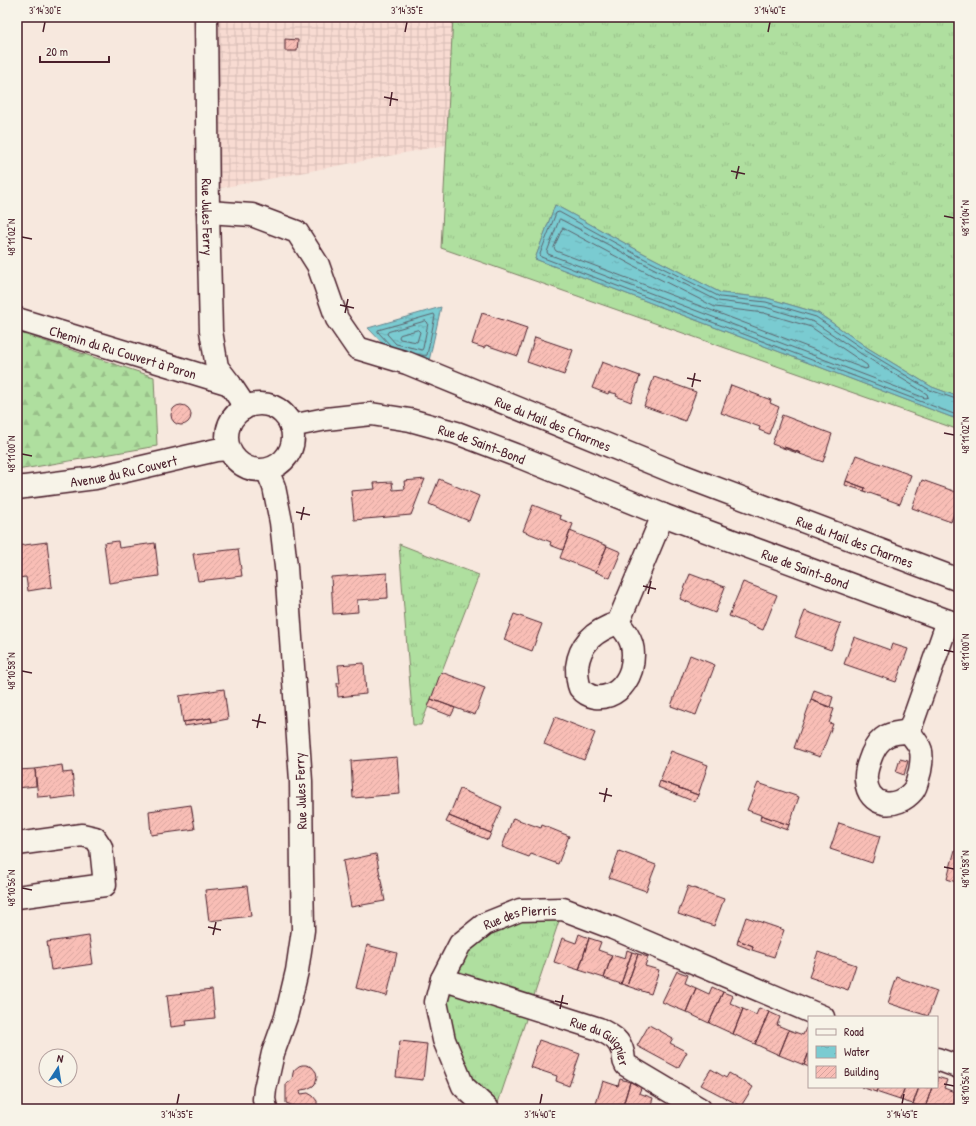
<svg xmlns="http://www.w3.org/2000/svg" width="976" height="1126" font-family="'Patrick Hand',sans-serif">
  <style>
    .industrial { fill: url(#industrial-grid) }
    .grass { fill: url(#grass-tufts); stroke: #7c7f65 }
    .forest { fill: url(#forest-firs); stroke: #7c7f65 }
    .water { fill: url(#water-ripples); stroke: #67868f }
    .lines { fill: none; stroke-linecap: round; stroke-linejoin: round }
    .shore { stroke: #5d646d; stroke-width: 1 }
    .building { fill: url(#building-hatch); stroke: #4a1f2b }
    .minor-casing { stroke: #4a1f2b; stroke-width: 25 }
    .minor { stroke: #f7f3e8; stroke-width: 22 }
    .ticks { fill: none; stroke: #4a1f2b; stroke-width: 1.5 }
    .labels { text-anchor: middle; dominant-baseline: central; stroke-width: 3; stroke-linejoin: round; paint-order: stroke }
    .street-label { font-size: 14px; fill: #4a1f2b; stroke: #f7f3e8 }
    .neatline { fill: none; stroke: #4a1f2b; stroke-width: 1.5 }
    .ticks-label { font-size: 10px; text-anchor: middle; fill: #4a1f2b }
  </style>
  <defs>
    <pattern id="industrial-grid" width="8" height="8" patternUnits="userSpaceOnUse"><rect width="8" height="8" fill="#f8dbd2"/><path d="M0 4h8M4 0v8" fill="none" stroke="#d6bcb4"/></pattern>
    <pattern id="grass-tufts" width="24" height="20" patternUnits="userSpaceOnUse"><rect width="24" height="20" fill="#afdf9f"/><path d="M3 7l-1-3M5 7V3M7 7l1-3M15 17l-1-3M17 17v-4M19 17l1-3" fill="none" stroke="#98bf89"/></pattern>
    <pattern id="forest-firs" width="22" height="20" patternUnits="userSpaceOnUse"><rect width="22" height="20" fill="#afdf9f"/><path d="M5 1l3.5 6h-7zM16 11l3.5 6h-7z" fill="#98bf89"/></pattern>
    <pattern id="water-ripples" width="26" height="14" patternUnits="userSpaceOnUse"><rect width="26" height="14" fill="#7acbd1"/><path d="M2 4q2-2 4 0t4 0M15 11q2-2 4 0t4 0" fill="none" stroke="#6baeb4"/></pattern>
    <pattern id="building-hatch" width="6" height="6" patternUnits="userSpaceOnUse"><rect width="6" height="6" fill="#f9beb6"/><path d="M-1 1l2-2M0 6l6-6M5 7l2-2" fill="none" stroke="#d7a39d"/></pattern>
  </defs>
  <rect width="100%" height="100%" fill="#f7e8de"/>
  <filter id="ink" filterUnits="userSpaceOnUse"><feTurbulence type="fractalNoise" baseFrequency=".025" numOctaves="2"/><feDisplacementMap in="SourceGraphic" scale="8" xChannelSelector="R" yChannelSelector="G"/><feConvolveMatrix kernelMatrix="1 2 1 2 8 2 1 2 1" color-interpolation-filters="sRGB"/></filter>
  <g filter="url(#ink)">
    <path class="industrial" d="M196,17h257l-7,128 -246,47z"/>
    <path class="grass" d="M453,17h506v380l-27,-10 -64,-39 -50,-35 -51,-15 -46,-5 -80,-41 -86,-47 -20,54 424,161v10l-518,-182z
      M399,544l80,31 -58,150h-8z
      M563,909l-67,200 -33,-23 -21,-107 43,-55z"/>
    <path class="forest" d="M17,332l137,45 3,69 -140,24z"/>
    <path class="water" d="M555,205l86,47 80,41 46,5 51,15 50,35 64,39 27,10v23l-424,-161z
      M441,307l-12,54 -38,-9 -23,-24z"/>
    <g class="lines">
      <path class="shore" d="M560,219l77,41 81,41 47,6 49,15 49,33 64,39 1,3 -3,1 -377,-144 -1,-2 12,-32z
        M563,228l71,38 81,41 49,6 47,14 56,38 1,3 -3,1 -309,-118 -2,-3z
        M426,321l2,2 -5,25 -1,2 -26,-6 -9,-10 1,-2z
        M418,330l2,2 -3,10 -17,-3 -1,-2 1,-2z
        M391,346l-13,-14v-2l56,-16 1,2 -8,39 -2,1 -8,-2
        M959,400l-29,-10 -64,-39 -50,-34 -50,-15 -46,-5 -81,-41 -80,-44 -3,1 -16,41 1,3 418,159"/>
    </g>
    <path class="building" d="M285,39l13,1 -1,11h-12z
      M482,313l45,15 -9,28 -32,-11 -2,3 -12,-4z
      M535,337l38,13 -9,25 -37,-13z
      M602,362l38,14 -9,26 -15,-6 1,-2 -8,-2 -1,2 -16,-6z
      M654,377l42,15 -11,29 -41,-15z
      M731,385l40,15 -1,3 9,4 -10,27 -10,-4 1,-3 -39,-14z
      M171 415a10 10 0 1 1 20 0a10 10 0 1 1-20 0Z
      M782,415l50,19 -9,28 -23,-8 1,-1 -17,-6 -1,1 -11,-4z
      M784,447l17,6 -1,1 -17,-6z
      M856,455l55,20 -11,29 -36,-13 1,-3 -19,-7z
      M425,479l-14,36 -57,5 -3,-29 24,-2 -1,-6 18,-1 1,8 12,-1 -1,-8z
      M439,479l40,17 -10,25 -40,-17z
      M922,480l37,13v5l-8,24 -39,-14z
      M846,481l19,7 -1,3 -19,-6z
      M533,505l28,11 -1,3 13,5 -10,26 -13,-5 1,-3 -28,-11z
      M570,531l37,15 -11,26 -36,-14z
      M118,541l1,7 36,-5 4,33 -50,7 -5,-40z
      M47,542l5,45 -24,4 -2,-14 -9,1v-32z
      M607,546l14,6 -11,26 -14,-6z
      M238,549l4,27 -44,5 -5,-27z
      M387,573l1,25 -31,2 1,12 -25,2 -2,-37z
      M690,574l35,13 -10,26 -35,-14z
      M743,582l34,13 -14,35 -34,-14z
      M805,611l36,13 -10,26 -36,-13z
      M514,614l28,10 -10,27 -28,-11z
      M854,637l36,13 2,-6 16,5 -12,33 -52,-18z
      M690,655l25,10 -19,50 -25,-9z
      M364,663l2,31 -28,3 -1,-14h3l-2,-18z
      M441,672l44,16 -10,27 -44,-16z
      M224,689l4,30 -16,3 -1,-4 -28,4 -4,-26z
      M814,690l19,7 -3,10 -19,-7z
      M431,699l24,9 -4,8 -23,-9z
      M811,700l23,9 -5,14 4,1 -13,33 -26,-9z
      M555,717l40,16 -11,27 -40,-16z
      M211,718l1,4 -28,4 -1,-4z
      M671,751l37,14 -10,30 -38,-14z
      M397,757l3,37 -47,4 -2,-37z
      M900,759l8,2 -4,14 -8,-3z
      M62,765l1,8 9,-1 3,24 -24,3v-3l-13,1 -3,-28z
      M35,769l1,17 -19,2v-18z
      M660,781l38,14 -3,7 -37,-15z
      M758,783l41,14 -10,28 -42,-15z
      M460,789l42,18 -11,26 -42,-17z
      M191,805l4,24 -44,6 -2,-24z
      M761,815l28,10 -2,5 -27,-10z
      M449,816l42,17 -3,7 -42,-18z
      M513,818l28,10 1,-3 27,11 -11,28 -27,-10 -2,3 -27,-10z
      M839,823l41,13 -8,27 -42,-14z
      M955,850l4,2v31l-12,-4z
      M619,851l37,14 -10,26 -37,-13z
      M376,854l9,47 -34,6 -8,-46z
      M247,886l4,30 -42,5 -4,-31z
      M688,886l36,13 -10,27 -36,-12z
      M746,917l38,13 -10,27 -22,-7 1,-4 -15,-6z
      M579,934l10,4 -10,32 -25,-8 8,-24 14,5z
      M89,936l4,28 -42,6 -4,-28z
      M589,938l12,4 -3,8 14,5 -8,23 -25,-8z
      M738,940l15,6 -1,4 -15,-6z
      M367,945l30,8 -10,43 -31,-8z
      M627,950l5,2 -11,32 -17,-6 8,-23 13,4z
      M632,952l6,2 -11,32 -6,-2z
      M818,952l38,13 -8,25 -39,-13z
      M638,954l10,3 -3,9 14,4 -8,24 -24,-8z
      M677,971l11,4 -3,8 11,5 -10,24 -24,-10z
      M897,977l40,14 -9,25 -40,-13z
      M712,987l11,5 -14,31 -23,-11 10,-24 13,6z
      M212,990l3,28 -29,3 1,4 -16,2 -4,-32z
      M723,992l10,4 -3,7 13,6 -10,25 -24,-11z
      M759,1008l10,4 -14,32 -22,-10 10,-25 13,6z
      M769,1012l11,5 -3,8 12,5 -10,25 -24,-11z
      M649,1025l24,13 -3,5 17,9 -9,16 -41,-22z
      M806,1028l3,1v23l-5,13 -25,-10 10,-25 14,5z
      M539,1040l41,14 -11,32 -13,-5 1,-5 -27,-9z
      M400,1041l27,3 -4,36 -27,-3z
      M809,1052v15l-5,-2z
      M302,1065h4l6,2 4,5 1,5 -2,7 -2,2 -6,3 -6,1 -1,1 1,3 7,-1 5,3 4,5v8h-22l-1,-3 -8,-3v-19l6,-5 1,-6 1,-3 5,-4z
      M711,1069l15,9 3,-5 24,14 -12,19 -40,-21z
      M937,1077l10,3 -3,8 13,5 -5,16 -27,-1 7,-21h5z
      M620,1079l10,3 -8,27h-19l-8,-2 8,-26 15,5z
      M630,1082l12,4 -3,7 14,5 -3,11h-28z
      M861,1087h17l-2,5z
      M878,1087h27l-5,13 -24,-8z
      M905,1087h14l-6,17 -13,-4z
      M919,1087h13l-7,21 -12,-4z"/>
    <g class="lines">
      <g class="minor-casing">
        <g id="minor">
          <path id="s1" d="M206,17l2,195 3,119 6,36 13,17 10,15 3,10"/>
          <path id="s2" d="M208,212l44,3 45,17 21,33 19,54 20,29 50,15 274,112 278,105"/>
          <path id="s3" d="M17,319l213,65"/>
          <circle cx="260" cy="437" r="33"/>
          <path id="s4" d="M291,426l35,-7 45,-5 39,6 47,13 58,22 148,60 296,110"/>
          <path id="s5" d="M17,488l78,-10 121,-28 13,-1"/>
          <path d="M618,623c14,15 18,26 13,47 -5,16 -18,29 -36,27 -6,-1 -11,-4 -15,-9 -3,-7 -3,-14 -3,-21 3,-25 19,-37 41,-44l45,-108"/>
          <path d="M909,732c12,15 15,18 11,39 -2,6 -3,15 -7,20 -16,19 -45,17 -47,-11 -1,-9 3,-18 6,-26 8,-18 18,-22 37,-22l39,-111"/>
          <path d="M17,844l65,-9 13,3 6,9 4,38 -88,12"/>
          <path id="s6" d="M442,979l157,50c11,6 21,10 24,24 1,5 0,7 3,12l74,44"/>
          <path d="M937,1059l22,8"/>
          <path d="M266,1109l-2,-10 1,-10 8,-36 13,-36 11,-46 6,-41 -1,-54 -1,-95 -15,-214 -5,-45 -7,-35 -7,-17"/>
          <path id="s7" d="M488,1109l-25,-23 -19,-46 -8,-38 6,-23 18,-35 25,-20 35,-14 43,-1 50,19 210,89"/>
        </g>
      </g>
      <use href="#minor" class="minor"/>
    </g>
  </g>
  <path class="ticks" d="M43,32l2,-10M405,32l2,-10M768,32l2,-10M384,97l14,3M390,106l2,-14M731,171l14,3M736,179l3,-13M944,216l10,2M22,237l10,2M340,305l14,3M345,313l3,-14M687,378l14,3M692,387l3,-14M944,433l10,2M22,454l10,2M296,512l14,3M301,520l3,-13M643,586l13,3M648,594l3,-13M944,650l10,2M22,671l10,2M252,720l14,3M257,728l3,-14M599,793l13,3M604,802l3,-14M944,867l10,2M22,888l10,2M208,927l13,3M213,935l3,-13M555,1001l13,3M560,1009l3,-14M944,1084l10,2M177,1104l2,-10M540,1104l2,-10M902,1104l2,-10"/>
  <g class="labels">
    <g class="street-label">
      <text stroke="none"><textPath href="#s1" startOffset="200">Rue Jules Ferry</textPath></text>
      <text stroke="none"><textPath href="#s3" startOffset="111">Chemin du Ru Couvert à Paron</textPath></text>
      <text stroke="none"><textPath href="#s2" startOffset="434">Rue du Mail des Charmes</textPath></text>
      <text stroke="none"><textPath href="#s4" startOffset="196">Rue de Saint-Bond</textPath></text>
      <text stroke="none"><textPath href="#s5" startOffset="108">Avenue du Ru Couvert</textPath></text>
      <text stroke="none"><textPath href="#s2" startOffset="758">Rue du Mail des Charmes</textPath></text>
      <text stroke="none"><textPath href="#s4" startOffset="543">Rue de Saint-Bond</textPath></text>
      <text transform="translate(300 791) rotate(-92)">Rue Jules Ferry</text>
      <text stroke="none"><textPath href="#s7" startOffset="254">Rue des Pierris</textPath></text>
      <text stroke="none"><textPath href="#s6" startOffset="174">Rue du Guignier</textPath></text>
    </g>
  </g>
  <rect width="976" height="1126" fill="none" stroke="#f7f3e8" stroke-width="44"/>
  <rect x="808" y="1016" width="130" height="72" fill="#f7f3e8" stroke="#b29e9c"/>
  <rect x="816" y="1029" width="20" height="6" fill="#f7f3e8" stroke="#b29e9c"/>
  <text x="844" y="1036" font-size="12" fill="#4a1f2b">Road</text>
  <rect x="816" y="1046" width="20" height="12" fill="url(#water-ripples)" stroke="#b29e9c"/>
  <text x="844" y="1056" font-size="12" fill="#4a1f2b">Water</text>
  <rect x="816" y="1066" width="20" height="12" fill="url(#building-hatch)" stroke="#b29e9c"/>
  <text x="844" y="1076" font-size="12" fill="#4a1f2b">Building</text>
  <g transform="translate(58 1068) rotate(12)"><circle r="19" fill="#f7f3e8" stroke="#b29e9c"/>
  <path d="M0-3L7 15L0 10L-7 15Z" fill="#1f6fb2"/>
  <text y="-6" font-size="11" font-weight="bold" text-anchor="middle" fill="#4a1f2b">N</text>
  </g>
  <path d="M40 56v6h69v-6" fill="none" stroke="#4a1f2b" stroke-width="2"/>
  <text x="46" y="56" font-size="12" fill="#4a1f2b" stroke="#f7f3e8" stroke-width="3" paint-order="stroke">20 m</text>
  <rect x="22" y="22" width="932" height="1082" class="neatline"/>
  <g class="ticks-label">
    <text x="45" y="14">3°14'30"E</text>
    <text x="407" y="14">3°14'35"E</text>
    <text x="770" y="14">3°14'40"E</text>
    <text transform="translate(965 218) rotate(-90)" y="4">48°11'04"N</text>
    <text transform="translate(11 237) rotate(-90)" y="4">48°11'02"N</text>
    <text transform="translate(965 435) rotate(-90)" y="4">48°11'02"N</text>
    <text transform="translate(11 454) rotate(-90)" y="4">48°11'00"N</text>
    <text transform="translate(965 652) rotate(-90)" y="4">48°11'00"N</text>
    <text transform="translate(11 671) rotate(-90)" y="4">48°10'58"N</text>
    <text transform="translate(965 869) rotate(-90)" y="4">48°10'58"N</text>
    <text transform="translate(11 888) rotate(-90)" y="4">48°10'56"N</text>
    <text transform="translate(965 1086) rotate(-90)" y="4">48°10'56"N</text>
    <text x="177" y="1118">3°14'35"E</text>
    <text x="540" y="1118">3°14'40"E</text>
    <text x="902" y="1118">3°14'45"E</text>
  </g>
</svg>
